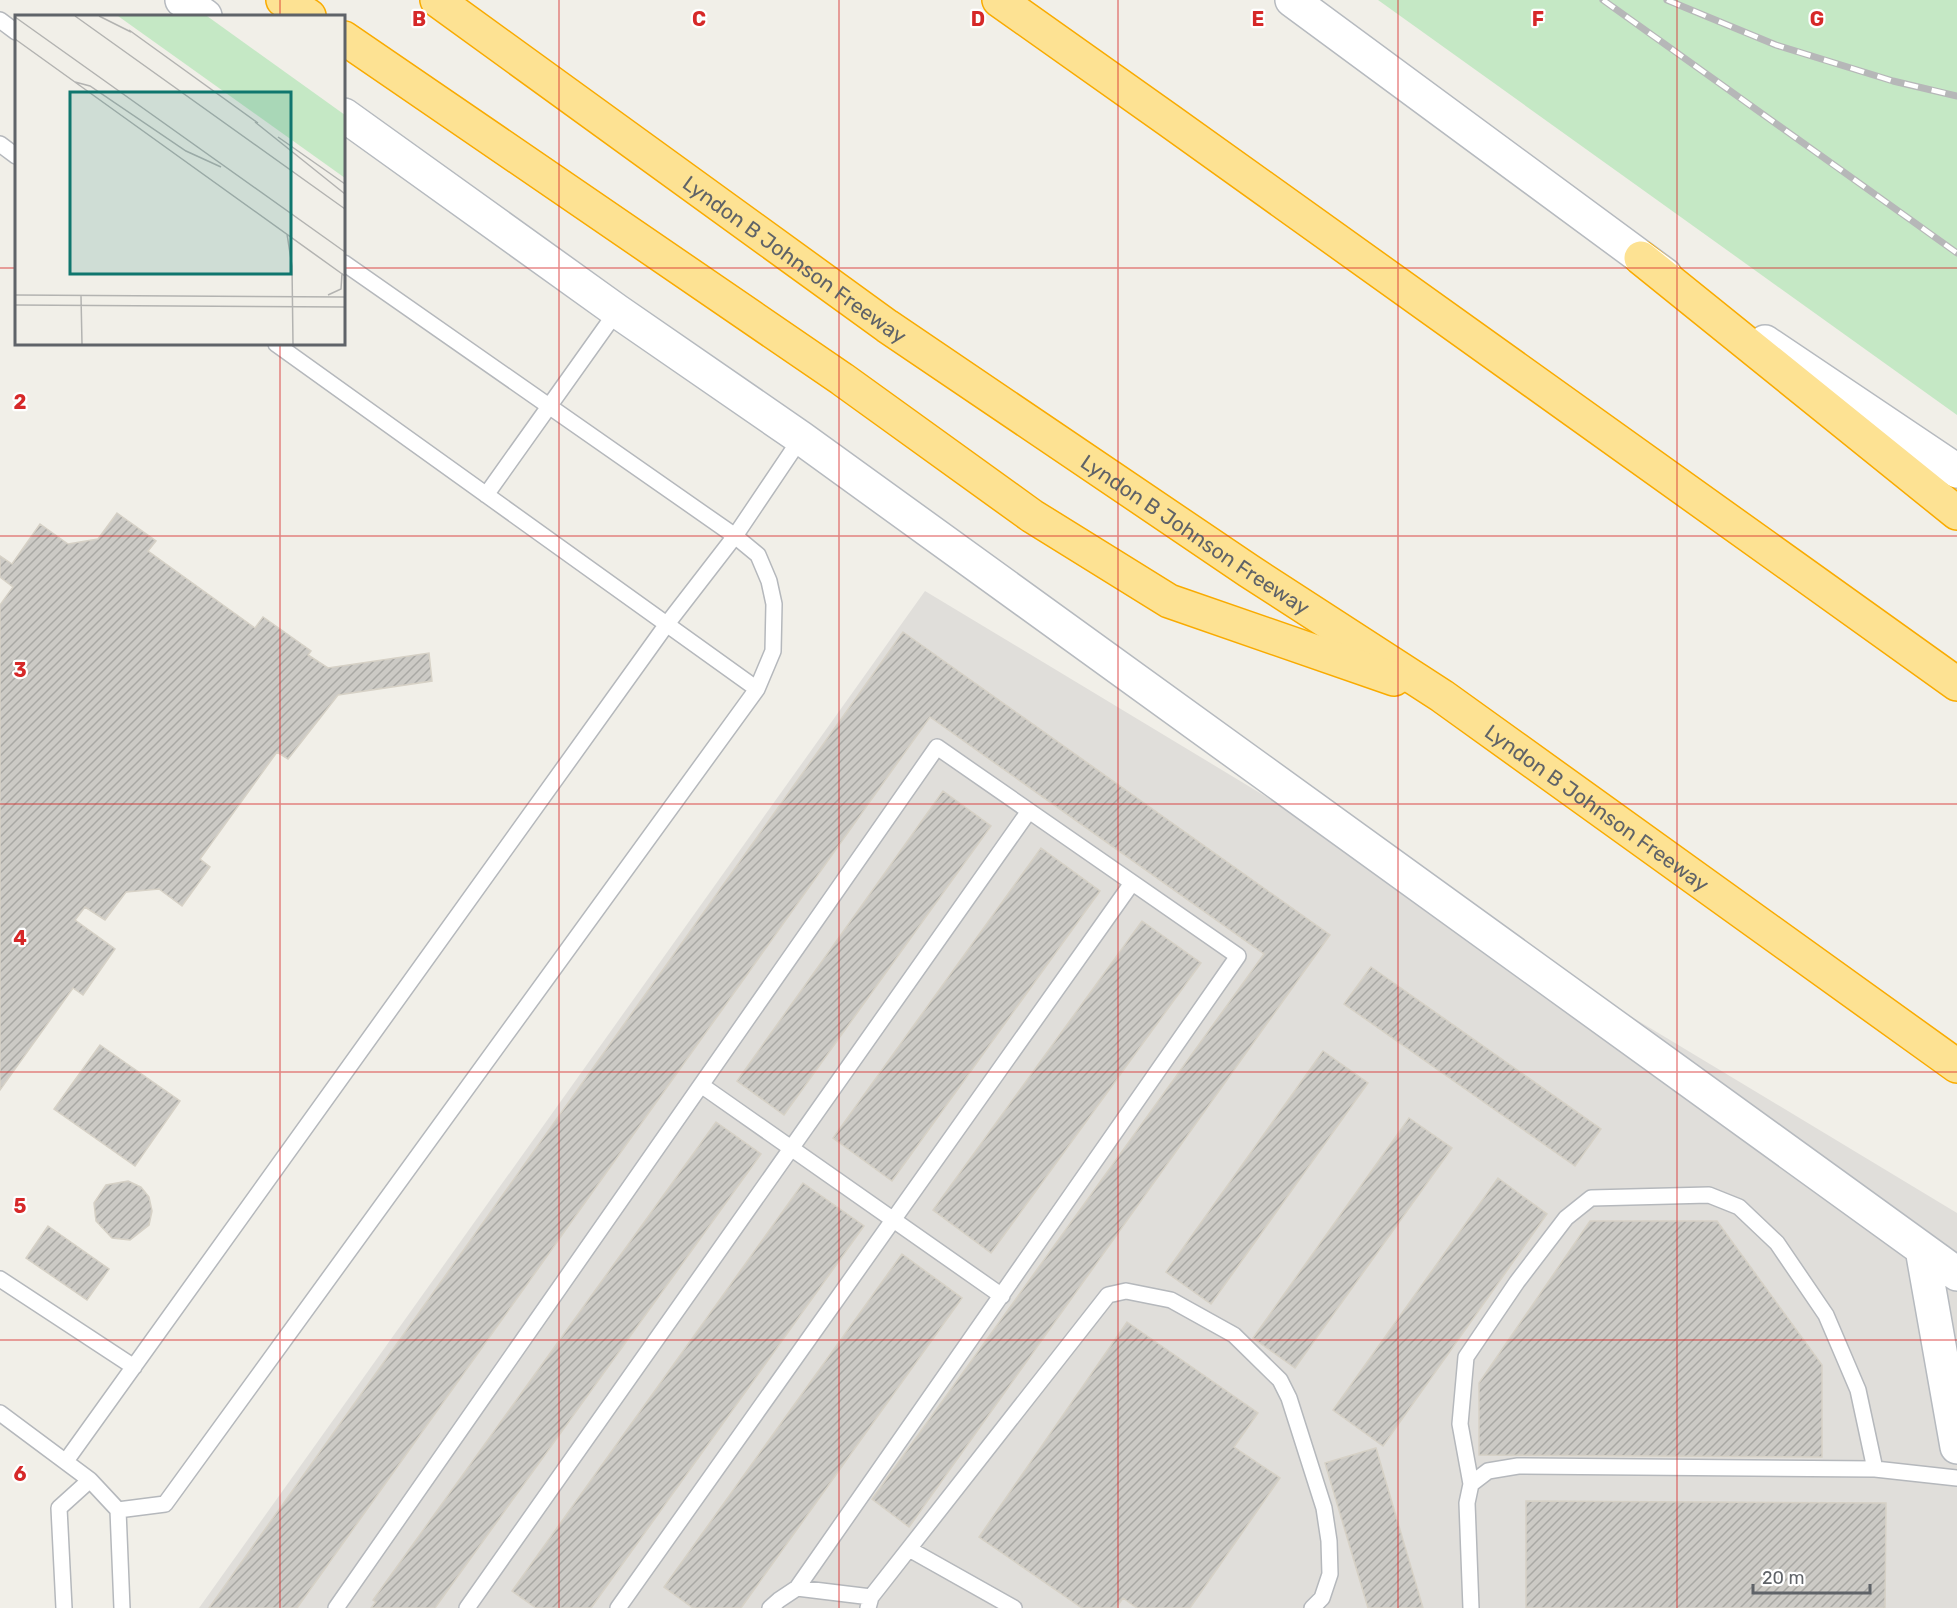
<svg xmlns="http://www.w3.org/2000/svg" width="1957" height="1608" font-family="Rubik,sans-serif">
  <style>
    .industrial { fill: #e0deda }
    .grass { fill: #c5e8c5 }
    .building { fill: url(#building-hatch); stroke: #d6d1c6; stroke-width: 1.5 }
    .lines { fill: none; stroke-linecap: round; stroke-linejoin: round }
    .lane-casing { stroke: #b5b8bc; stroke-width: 18 }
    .secondary-casing { stroke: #b6babf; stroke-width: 36 }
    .highway-casing { stroke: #f9ab00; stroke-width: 36 }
    .lane { stroke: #fff; stroke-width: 15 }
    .secondary { stroke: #fff; stroke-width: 33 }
    .highway { stroke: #fde293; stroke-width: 33 }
    .rail-casing { stroke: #b6b7b8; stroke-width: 7 }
    .rail { stroke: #fff; stroke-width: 4.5; stroke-dasharray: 14; stroke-linecap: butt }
    .grid { fill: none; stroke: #d62828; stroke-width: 1.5; stroke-opacity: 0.55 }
    .labels { text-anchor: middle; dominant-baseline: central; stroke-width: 4.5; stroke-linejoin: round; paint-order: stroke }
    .street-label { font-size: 21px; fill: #5f6368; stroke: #fff }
    .inset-road { fill: none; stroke: #b3b3b1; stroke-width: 1.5 }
    .view { fill: #0f766e; fill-opacity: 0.15; stroke: #0f766e; stroke-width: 3 }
    .inset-edge { fill: none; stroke: #5f6368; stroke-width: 3 }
    .grid-label { font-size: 20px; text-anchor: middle; font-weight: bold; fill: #d62828; stroke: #fff; stroke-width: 4.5; stroke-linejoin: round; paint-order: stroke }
  </style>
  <defs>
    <pattern id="building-hatch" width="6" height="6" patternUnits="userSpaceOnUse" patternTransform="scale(1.5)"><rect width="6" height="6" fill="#cccac5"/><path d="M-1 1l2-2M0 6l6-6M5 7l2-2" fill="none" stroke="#a9a8a4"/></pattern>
  </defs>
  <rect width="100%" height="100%" fill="#f1efe8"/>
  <path class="industrial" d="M925,591l1032,622v395h-1758z"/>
  <path class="grass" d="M1378,0h579v415z"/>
  <path class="building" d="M117,513l39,28 -8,10 107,77 8,-11 48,34 -3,4 20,13 101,-15 3,28 -94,14 -50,64 -11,-7 -77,107 10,8 -28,39 -23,-17 -33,3 -21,28 -20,-13 -10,13 40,29 -32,46 -10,-7 -73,102v-485l13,-18 -13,-10v-21l12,8 28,-40 28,20 30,-5z
    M903,632l427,303 -421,592 -37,-28 392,-545 -334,-237 -633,891h-88z
    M943,791l48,35 -207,289 -47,-34z
    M1041,848l59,43 -208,290 -59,-43z
    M1142,921l59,42 -210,290 -58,-43z
    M1371,967l230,162 -26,37 -231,-162z
    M100,1045l80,56 -45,65 -81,-57z
    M1323,1051l45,32 -157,221 -45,-32z
    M1409,1118l43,30 -157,220 -42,-30z
    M716,1122l45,32 -326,454h-64l5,-6 -3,-2z
    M1498,1178l49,36 -164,232 -50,-36z
    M128,1181l13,6 8,10 3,14 -3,14 -19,15 -18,-2 -16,-17 -2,-18 12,-18z
    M803,1183l61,43 -273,382h-55l-24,-17z
    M1590,1221h127l105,144v92l-343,-2v-72z
    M48,1226l61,43 -22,31 -61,-42z
    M902,1254l60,44 -221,310h-48l-29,-21z
    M1127,1322l131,91 -24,34 46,31 -90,130h-53l-14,-10 -7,10h-34l-103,-71z
    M1376,1448l47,160h-55l-43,-145z
    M1526,1501l360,2 -1,105h-359z"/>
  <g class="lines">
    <g class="lane-casing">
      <path id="lane" d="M0,20l16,12
        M0,144l16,12
        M276,344l481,345
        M486,495l131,-184
        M701,1085l301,211
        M0,1279l134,88
        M0,1413l90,67
        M66,1461l601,-837 68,-88 -391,-273
        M1471,1484l-11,-60 6,-67 51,-75 49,-64 25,-20 118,-3 30,12 38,36 49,72 32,75 17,79
        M118,1510l47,-6 592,-815 16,-38 1,-47 -5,-23 -11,-26 -23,-19 66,-98
        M909,1549l105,59
        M64,1608l-5,-100 31,-28 28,30 4,98
        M336,1608l601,-861 301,209 -441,632
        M467,1608l562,-797
        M618,1608l514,-725
        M770,1608l9,-8 18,-12 74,9
        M868,1608l3,-11 237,-302 18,-4 45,9 63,35 46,45 9,18 35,110 5,33 1,33 -8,24 -10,10
        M1471,1608l-4,-105 4,-19 17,-13 30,-5 357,3 82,9"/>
    </g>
    <g class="secondary-casing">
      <path id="secondary" d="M182,0l23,16
        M1292,0l373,275
        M344,115l273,196 184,127 1156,836
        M1765,342l192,129
        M1922,1249l35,198"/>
    </g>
    <g class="highway-casing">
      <g id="highway">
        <path d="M283,0l26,16"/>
        <path id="s1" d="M437,0l450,326 362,245 193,125 515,370"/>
        <path d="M999,0c321,226 638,458 958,684"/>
        <path d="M344,38l498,341 190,137 137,85 225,78"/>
        <path d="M1641,258l316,255"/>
      </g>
    </g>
    <use href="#lane" class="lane"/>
    <use href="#secondary" class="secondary"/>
    <use href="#highway" class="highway"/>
    <g class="rail-casing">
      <path id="rail" d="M1603,0l354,253
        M1667,0l109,45 117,36 64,15"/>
    </g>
    <use href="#rail" class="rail"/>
  </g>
  <path class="grid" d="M280,0v16M559,0v1608M839,0v1608M1118,0v1608M1398,0v1608M1677,0v1608M0,268h16M344,268h1613M280,344v1264M0,536h1957M0,804h1957M0,1072h1957M0,1340h1957"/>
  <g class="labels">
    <g class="street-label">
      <text stroke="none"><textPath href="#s1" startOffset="442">Lyndon B Johnson Freeway</textPath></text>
      <text stroke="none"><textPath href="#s1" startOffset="928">Lyndon B Johnson Freeway</textPath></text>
      <text stroke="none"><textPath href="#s1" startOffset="1414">Lyndon B Johnson Freeway</textPath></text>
    </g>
  </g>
  <g transform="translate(15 15)">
    <rect width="330" height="330" fill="#f1efe8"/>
    <path d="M103,1h89l138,99v63z" fill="#c5e8c5"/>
    <path class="inset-road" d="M60,1l270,193M84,1l32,16M0,2l330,235M114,15l129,93M0,24l330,237M60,67l15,4 96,65 35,16M240,107l90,72M263,122l67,47M272,219l5,32 1,78M0,280l330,2M313,280l13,-6 1,-16M66,281l1,48M0,290l330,2"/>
    <path class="view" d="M55,77h221v182h-221z"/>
    <rect width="330" height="330" class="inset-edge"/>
  </g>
  <g class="grid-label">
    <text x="419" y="26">B</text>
    <text x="699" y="26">C</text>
    <text x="978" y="26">D</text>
    <text x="1258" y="26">E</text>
    <text x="1538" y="26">F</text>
    <text x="1817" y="26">G</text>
    <text x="20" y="409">2</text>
    <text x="20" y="677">3</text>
    <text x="20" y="945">4</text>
    <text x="20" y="1213">5</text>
    <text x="20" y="1481">6</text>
  </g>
  <path d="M1753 1584v9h117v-9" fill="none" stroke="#5f6368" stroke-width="3"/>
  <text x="1762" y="1584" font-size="18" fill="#5f6368" stroke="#ffffff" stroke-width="4.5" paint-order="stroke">20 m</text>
</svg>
